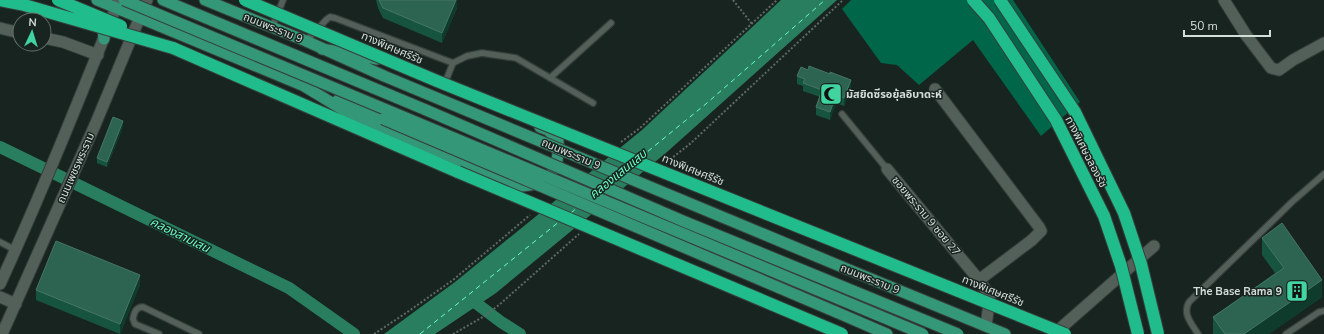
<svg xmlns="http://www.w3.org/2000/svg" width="1324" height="334" font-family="'Nunito Sans','Noto Sans Thai',sans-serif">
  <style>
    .forest { fill: #006649 }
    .water { fill: #287e5f }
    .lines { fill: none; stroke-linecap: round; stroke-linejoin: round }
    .canal { stroke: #287e5f; stroke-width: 12 }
    .ferry { stroke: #6bfec7; stroke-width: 1; stroke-dasharray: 5 4; stroke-linecap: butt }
    .service-casing { stroke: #363f3b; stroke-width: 8 }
    .minor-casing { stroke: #363f3b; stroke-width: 13 }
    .tertiary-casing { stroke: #363f3b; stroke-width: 13 }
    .primary-casing { stroke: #363f3b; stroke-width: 13 }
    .motorway-casing { stroke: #363f3b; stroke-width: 14 }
    .path { stroke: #5f6a65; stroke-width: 2; stroke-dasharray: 2 2; stroke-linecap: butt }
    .service { stroke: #53605a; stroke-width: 5.5 }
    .minor { stroke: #53605a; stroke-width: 11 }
    .tertiary { stroke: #53605a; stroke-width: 11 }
    .primary { stroke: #349777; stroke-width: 11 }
    .motorway { stroke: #20bc8b; stroke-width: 12 }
    .primary-bridge-casing { stroke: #363f3b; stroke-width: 13; stroke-linecap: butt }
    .motorway-bridge-casing { stroke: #363f3b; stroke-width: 14; stroke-linecap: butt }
    .primary-bridge { stroke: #349777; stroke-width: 11 }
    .motorway-bridge { stroke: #20bc8b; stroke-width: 12 }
    .wall { fill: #175440 }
    .shaded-wall { fill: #0f3b2c }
    .building { fill: #2c6351; stroke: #467666 }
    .labels { text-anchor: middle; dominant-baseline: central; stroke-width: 3; stroke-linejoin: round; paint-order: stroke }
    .street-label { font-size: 11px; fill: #d5ddd9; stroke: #18241f }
    .poi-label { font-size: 11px; font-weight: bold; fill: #d5ddd9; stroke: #18241f; text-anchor: start }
    .water-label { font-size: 12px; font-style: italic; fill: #6bfec7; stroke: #18241f }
  </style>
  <rect width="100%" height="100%" fill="#18241f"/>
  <path class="forest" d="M851,0h162l67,102 -39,34 -68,-96 -54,45 -22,-20 -16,-2 -39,-54z"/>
  <path class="water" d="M781,0h56l-170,152 -171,141 -61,41h-51l71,-52 187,-152z"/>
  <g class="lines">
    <path class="canal" d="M0,147l289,141 65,46
      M468,297l33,25 19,12"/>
    <path class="ferry" d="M641,157l66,-54 118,-103
      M624,170l7,-5
      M608,183l7,-6
      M571,213l7,-6
      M420,334l140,-113"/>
    <g class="service-casing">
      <path id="service" d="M272,28l11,-28
        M306,41l21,-22 3,-2 5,1 118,45
        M550,78l61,-55
        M444,85l9,-22 14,-7 15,-3 34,5 77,45
        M842,114l45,55
        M0,242l15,8
        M159,334l-24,-10 -2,-5c1,-7 3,-12 10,-12l56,27
        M1198,334c-6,-10 -16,-20 -9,-32l104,-101 31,-27
        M1286,334l33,-22 5,-1"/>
    </g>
    <g class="minor-casing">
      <path id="minor" d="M1224,0l22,35 25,33 8,2 14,-10 31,-17
        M0,28l20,5
        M44,38l19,4 35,13
        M935,89l104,138 2,4 -9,9 -53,40
        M887,169l92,111 11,16 -4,30
        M1054,334l100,-88"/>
    </g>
    <g class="tertiary-casing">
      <path id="tertiary" d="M0,284c43,-94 81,-189 119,-284
        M0,297l16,7
        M2,334l93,-209 52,-125"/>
    </g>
    <g class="primary-casing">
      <path id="primary" d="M97,0l212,88
        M163,0l263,110
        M205,0l101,41 78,35
        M102,20l2,19
        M322,49l55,10
        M304,86l51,31 167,69 22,-3c13,-15 15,-23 14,-43l-10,-10 -8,-3
        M338,100l45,19
        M847,269l158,65
        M836,312l51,22"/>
    </g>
    <g class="motorway-casing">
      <path id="motorway" d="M173,48l285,124"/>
    </g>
    <path class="path" d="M733,0l19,24
      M621,142l19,-14 137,-128
      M667,162l24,-19 152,-143
      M374,334l32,-21 47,-33 77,-65
      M453,334l30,-17 16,-12 80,-71"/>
    <use href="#service" class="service"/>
    <use href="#minor" class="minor"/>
    <use href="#tertiary" class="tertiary"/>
    <use href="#primary" class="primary"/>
    <use href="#motorway" class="motorway"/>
    <g class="primary-bridge-casing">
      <path id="primary-bridge" d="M124,0l799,334
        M384,76l463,193
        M426,110l257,111 275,113
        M383,119l453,193"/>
    </g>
    <g class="motorway-bridge-casing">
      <path id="motorway-bridge" d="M0,0l24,5 149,43
        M58,0l63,26
        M245,0l192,81 628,253
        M973,0l16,18 67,102 48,96 17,50 17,68
        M1000,0l75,112 49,101 17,51 17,70
        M458,172l384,162"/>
    </g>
    <use href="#primary-bridge" class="primary-bridge"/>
    <use href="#motorway-bridge" class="motorway-bridge"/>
  </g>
  <path class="wall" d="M376,0h81v8l-15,35 -59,-25 -5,-10z
    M797,76l54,12 -7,18 -8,-3 -6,17 -14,-5v-8l4,-10 -17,-6v-5l-6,-2z
    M123,127l-16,40 -10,-4v-5z
    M1262,238l60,59 -53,37h-56v-17l62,-44 -13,-18z
    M140,285l-20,49 -84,-34v-10z"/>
  <path class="shaded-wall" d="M456,0h1v8l-15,35v-10z
    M851,80v8l-7,18v-8z
    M836,95v8l-6,17v-8z
    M123,121v6l-16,40v-5z
    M140,275v10l-20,49v-10z
    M1322,280v17l-53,37h-25z"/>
  <path class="building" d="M379,0h77l-14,33 -59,-25z
    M809,66l21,8v-2l21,8 -7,18 -8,-3 -6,17 -14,-5 6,-17 -19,-7 2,-4 -8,-3 4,-9 7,3z
    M113,117l10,4 -16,41 -10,-4z
    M1282,223l40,57 -78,54h-19l-12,-17 71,-49 -22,-30z
    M56,241l84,34 -20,49 -84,-34z"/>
  <defs>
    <g id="mosque-square" transform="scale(1.15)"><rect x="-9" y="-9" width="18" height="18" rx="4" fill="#41d4a1" stroke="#18241f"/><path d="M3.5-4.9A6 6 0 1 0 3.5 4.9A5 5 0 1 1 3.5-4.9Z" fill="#111"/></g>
    <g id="building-square" transform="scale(1.15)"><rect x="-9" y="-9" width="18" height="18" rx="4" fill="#41d4a1" stroke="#18241f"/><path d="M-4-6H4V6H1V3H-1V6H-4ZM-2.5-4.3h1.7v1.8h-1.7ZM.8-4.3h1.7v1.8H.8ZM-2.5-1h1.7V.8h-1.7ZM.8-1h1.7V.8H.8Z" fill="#111"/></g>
  </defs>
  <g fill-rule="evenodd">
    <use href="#mosque-square" x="831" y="94"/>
    <use href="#building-square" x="1297" y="291"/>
  </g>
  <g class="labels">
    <g class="street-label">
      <text transform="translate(273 28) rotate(22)">ถนนพระราม 9</text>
      <text transform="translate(392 48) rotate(23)">ทางพิเศษศรีรัช</text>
      <text transform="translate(1086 152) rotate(63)">ทางพิเศษฉลองรัช</text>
      <text transform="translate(571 154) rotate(23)">ถนนพระราม 9</text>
      <text transform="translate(76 168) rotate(-66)">ถนนเพชรพระราม</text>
      <text transform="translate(693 170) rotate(22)">ทางพิเศษศรีรัช</text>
      <text transform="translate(926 216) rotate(50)">ซอยพระราม 9 ซอย 27</text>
      <text transform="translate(870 279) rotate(22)">ถนนพระราม 9</text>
      <text transform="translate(993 291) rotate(22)">ทางพิเศษศรีรัช</text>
    </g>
    <g class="poi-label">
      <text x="846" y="94">มัสยิดซีรอยุ้ลอิบาดะห์</text>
      <text x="1282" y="291" text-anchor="end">The Base Rama 9</text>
    </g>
    <g class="water-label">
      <text transform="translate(618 174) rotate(-39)">คลองแสนแสบ</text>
      <text transform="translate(180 235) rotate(26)">คลองสามเสน</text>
    </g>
  </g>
  <g transform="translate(32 32) rotate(4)"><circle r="19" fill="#18241f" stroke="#646e69"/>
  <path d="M0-3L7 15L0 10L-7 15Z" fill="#41d4a1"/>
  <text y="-6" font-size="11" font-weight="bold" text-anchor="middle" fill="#d5ddd9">N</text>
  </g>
  <path d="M1184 30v6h86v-6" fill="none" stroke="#d5ddd9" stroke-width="2"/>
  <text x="1190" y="30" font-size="12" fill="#d5ddd9" stroke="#18241f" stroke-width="3" paint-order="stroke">50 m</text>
</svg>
